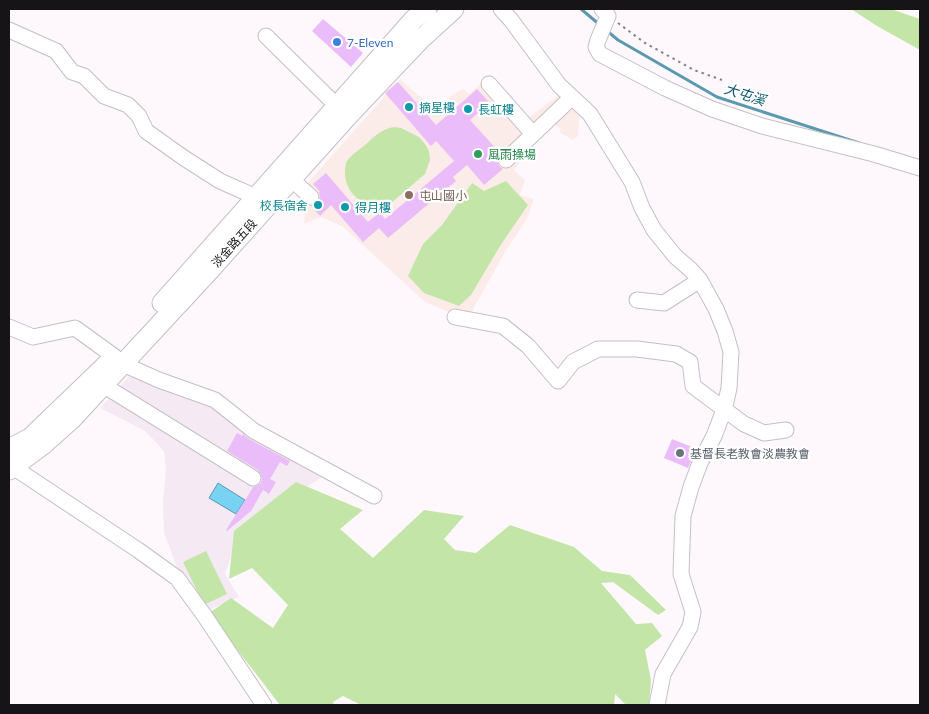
<svg xmlns="http://www.w3.org/2000/svg" width="929" height="714" font-family="Lato,'Noto Sans TC',sans-serif">
  <style>
    .built { fill: #f5eaf4 }
    .education { fill: #fcece9 }
    .green { fill: #c4e5a8 }
    .water { fill: #78d2f1; stroke: #5b99af }
    .lines { fill: none; stroke-linecap: round; stroke-linejoin: round }
    .stream { stroke: #5b99af; stroke-width: 3 }
    .building { fill: #eabcf9 }
    .minor-casing { stroke: #c5bfc5; stroke-width: 17 }
    .major-casing { stroke: #c5bfc5; stroke-width: 21 }
    .path { stroke: #858285; stroke-width: 2; stroke-dasharray: 2.5 4; stroke-linecap: butt }
    .minor { stroke: #fff; stroke-width: 15 }
    .major { stroke: #fff; stroke-width: 19 }
    .shop-dot { fill: #3f7fe0; stroke: #fff; stroke-width: 2 }
    .culture-dot { fill: #0f9aa8; stroke: #fff; stroke-width: 2 }
    .leisure-dot { fill: #2e9e5b; stroke: #fff; stroke-width: 2 }
    .education-dot { fill: #8d6e63; stroke: #fff; stroke-width: 2 }
    .worship-dot { fill: #6b7280; stroke: #fff; stroke-width: 2 }
    .labels { text-anchor: middle; dominant-baseline: central; stroke-width: 4.5; stroke-linejoin: round; paint-order: stroke }
    .shop-label { font-size: 12px; fill: #366cbe; stroke: #fff; text-anchor: start }
    .culture-label { font-size: 12px; fill: #0d838f; stroke: #fff; text-anchor: start }
    .leisure-label { font-size: 12px; fill: #27864d; stroke: #fff; text-anchor: start }
    .education-label { font-size: 12px; fill: #785e54; stroke: #fff; text-anchor: start }
    .street-label { font-size: 12px; fill: #161416; stroke: #fff }
    .worship-label { font-size: 12px; fill: #5b616d; stroke: #fff; text-anchor: start }
    .water-label { font-size: 14px; font-style: italic; fill: #07576c; stroke: #fff }
  </style>
  <rect width="100%" height="100%" fill="#fef8fd"/>
  <path class="built" d="M134,371l64,27 127,77 -86,57 -14,42 14,23 -33,14 -28,-41 -14,-37 -1,-32 3,-31 -2,-19 -19,-20 -45,-23z"/>
  <path class="education" d="M488,77l39,42 34,-26 19,17 -2,26 -5,4 -14,-8 2,-3 -10,-6 -37,47 11,10 -5,15 14,4 -7,20 -22,33 -34,61 -22,-1 -24,-10 -83,-76 -21,-9 -17,7 2,-19 -10,-9 104,-117 36,32 17,-17 11,-5 5,5z"/>
  <path class="green" d="M851,9h40l29,10v31l-43,-24z
    M394,127l7,1 18,9 6,7 4,7 1,9 -5,14 -42,36c-19,-4 -35,-14 -38,-34 0,-4 0,-12 2,-15 3,-5 13,-12 18,-16 9,-8 16,-16 29,-18z
    M506,181l22,24 -28,41 -29,49 -12,11 -35,-13 -16,-17 15,-32 19,-19 30,-42 12,8z
    M296,482l67,28 -23,19 33,29 51,-48 40,6 -20,23 11,11 21,3 34,-28 64,22 28,24 28,4 36,35 -8,5 -45,-33 -12,1 35,41 16,-1 10,13 -17,14 6,30 -2,25h-23l-11,-11 -1,11h-253l-18,-9 -10,6 1,3h-54l-71,-92 22,-15 42,30 15,-23 -36,-37 -23,11 5,-48z
    M206,551l21,43 -23,11 -21,-43z"/>
  <path class="water" d="M218,483l27,17 -9,14 -27,-16z"/>
  <g class="lines">
    <path class="stream" d="M581,9l19,16
      M606,30l12,10 99,57 142,46"/>
  </g>
  <path class="building" d="M323,19l40,34 -12,14 -39,-36z
    M398,82l38,43 41,-36 13,14 -20,17 30,33 -3,4v5l2,4 4,3 -19,16 -17,-20 -14,12 3,4 -68,57 -9,-10 -16,14 -32,-37 -11,11 -9,-10 7,-2 2,-6 -1,-6h1l-7,-8 13,-11 42,49 12,-10 5,7 69,-58 -18,-20 -5,5 -46,-53z
    M237,433l5,3 1,-2 6,5 41,22 -3,5 -7,-4 -10,17 6,3 -7,12 -6,-4 -12,21 -24,20 -1,-1 23,-36 4,-7 4,-1 4,-3 1,-4 -1,-5 -3,-4 -31,-19z
    M672,439l25,10 -9,19 -24,-10z"/>
  <g class="lines">
    <g class="minor-casing">
      <path id="minor" d="M501,9l10,11 48,65 31,29 42,68 10,26 12,22 21,26 16,14 9,10 16,29 9,22 6,21 -2,36 -5,22 -10,26 -14,27 -9,24 -8,29 -2,58 12,38 -3,15 -27,47 -6,31
        M602,9l6,7 -10,24 -2,7 4,7 65,34 47,21 50,17 112,28 46,14
        M9,30l47,21 16,21 12,4 20,20 24,9 11,11 7,15 38,27 36,23 36,16
        M266,36l71,70
        M489,84l44,50
        M506,160l63,-60 3,-3
        M291,179l20,18
        M637,300l27,3 36,-23
        M455,317l48,9 25,20 30,35 15,-19 25,-13h39l39,5 14,8 3,24 51,38 20,9 22,-3
        M9,327l24,10 42,-9 40,29
        M123,364l36,16 56,20 39,31 120,65
        M103,385l150,93
        M9,461l4,6 125,83 39,28 27,37 60,90"/>
    </g>
    <g class="major-casing">
      <path id="major" d="M162,303l252,-284 13,-10
        M9,449l21,-11 78,-75
        M9,470l35,-26 27,-24 139,-150 138,-154 72,-76 34,-31"/>
    </g>
    <path class="path" d="M618,23l27,20 49,27 28,10"/>
    <use href="#minor" class="minor"/>
    <use href="#major" class="major"/>
  </g>
  <circle class="shop-dot" cx="337" cy="42" r="5"/>
  <g class="culture-dot">
    <circle cx="409" cy="107" r="5"/>
    <circle cx="468" cy="109" r="5"/>
    <circle cx="318" cy="205" r="5"/>
    <circle cx="345" cy="207" r="5"/>
  </g>
  <circle class="leisure-dot" cx="478" cy="154" r="5"/>
  <circle class="education-dot" cx="409" cy="195" r="5"/>
  <circle class="worship-dot" cx="680" cy="453" r="5"/>
  <g class="labels">
    <g class="shop-label">
      <text x="347" y="42">7-Eleven</text>
    </g>
    <g class="culture-label">
      <text x="419" y="107">摘星樓</text>
      <text x="478" y="109">長虹樓</text>
      <text x="308" y="205" text-anchor="end">校長宿舍</text>
      <text x="355" y="207">得月樓</text>
    </g>
    <g class="leisure-label">
      <text x="488" y="154">風雨操場</text>
    </g>
    <g class="education-label">
      <text x="419" y="195">屯山國小</text>
    </g>
    <g class="street-label">
      <text transform="translate(234 243) rotate(-48)">淡金路五段</text>
    </g>
    <g class="worship-label">
      <text x="690" y="453">基督長老教會淡農教會</text>
    </g>
    <g class="water-label">
      <text transform="translate(745 94) rotate(18)">大屯溪</text>
    </g>
  </g>
  <rect width="929" height="714" fill="none" stroke="#161416" stroke-width="20"/>
</svg>
